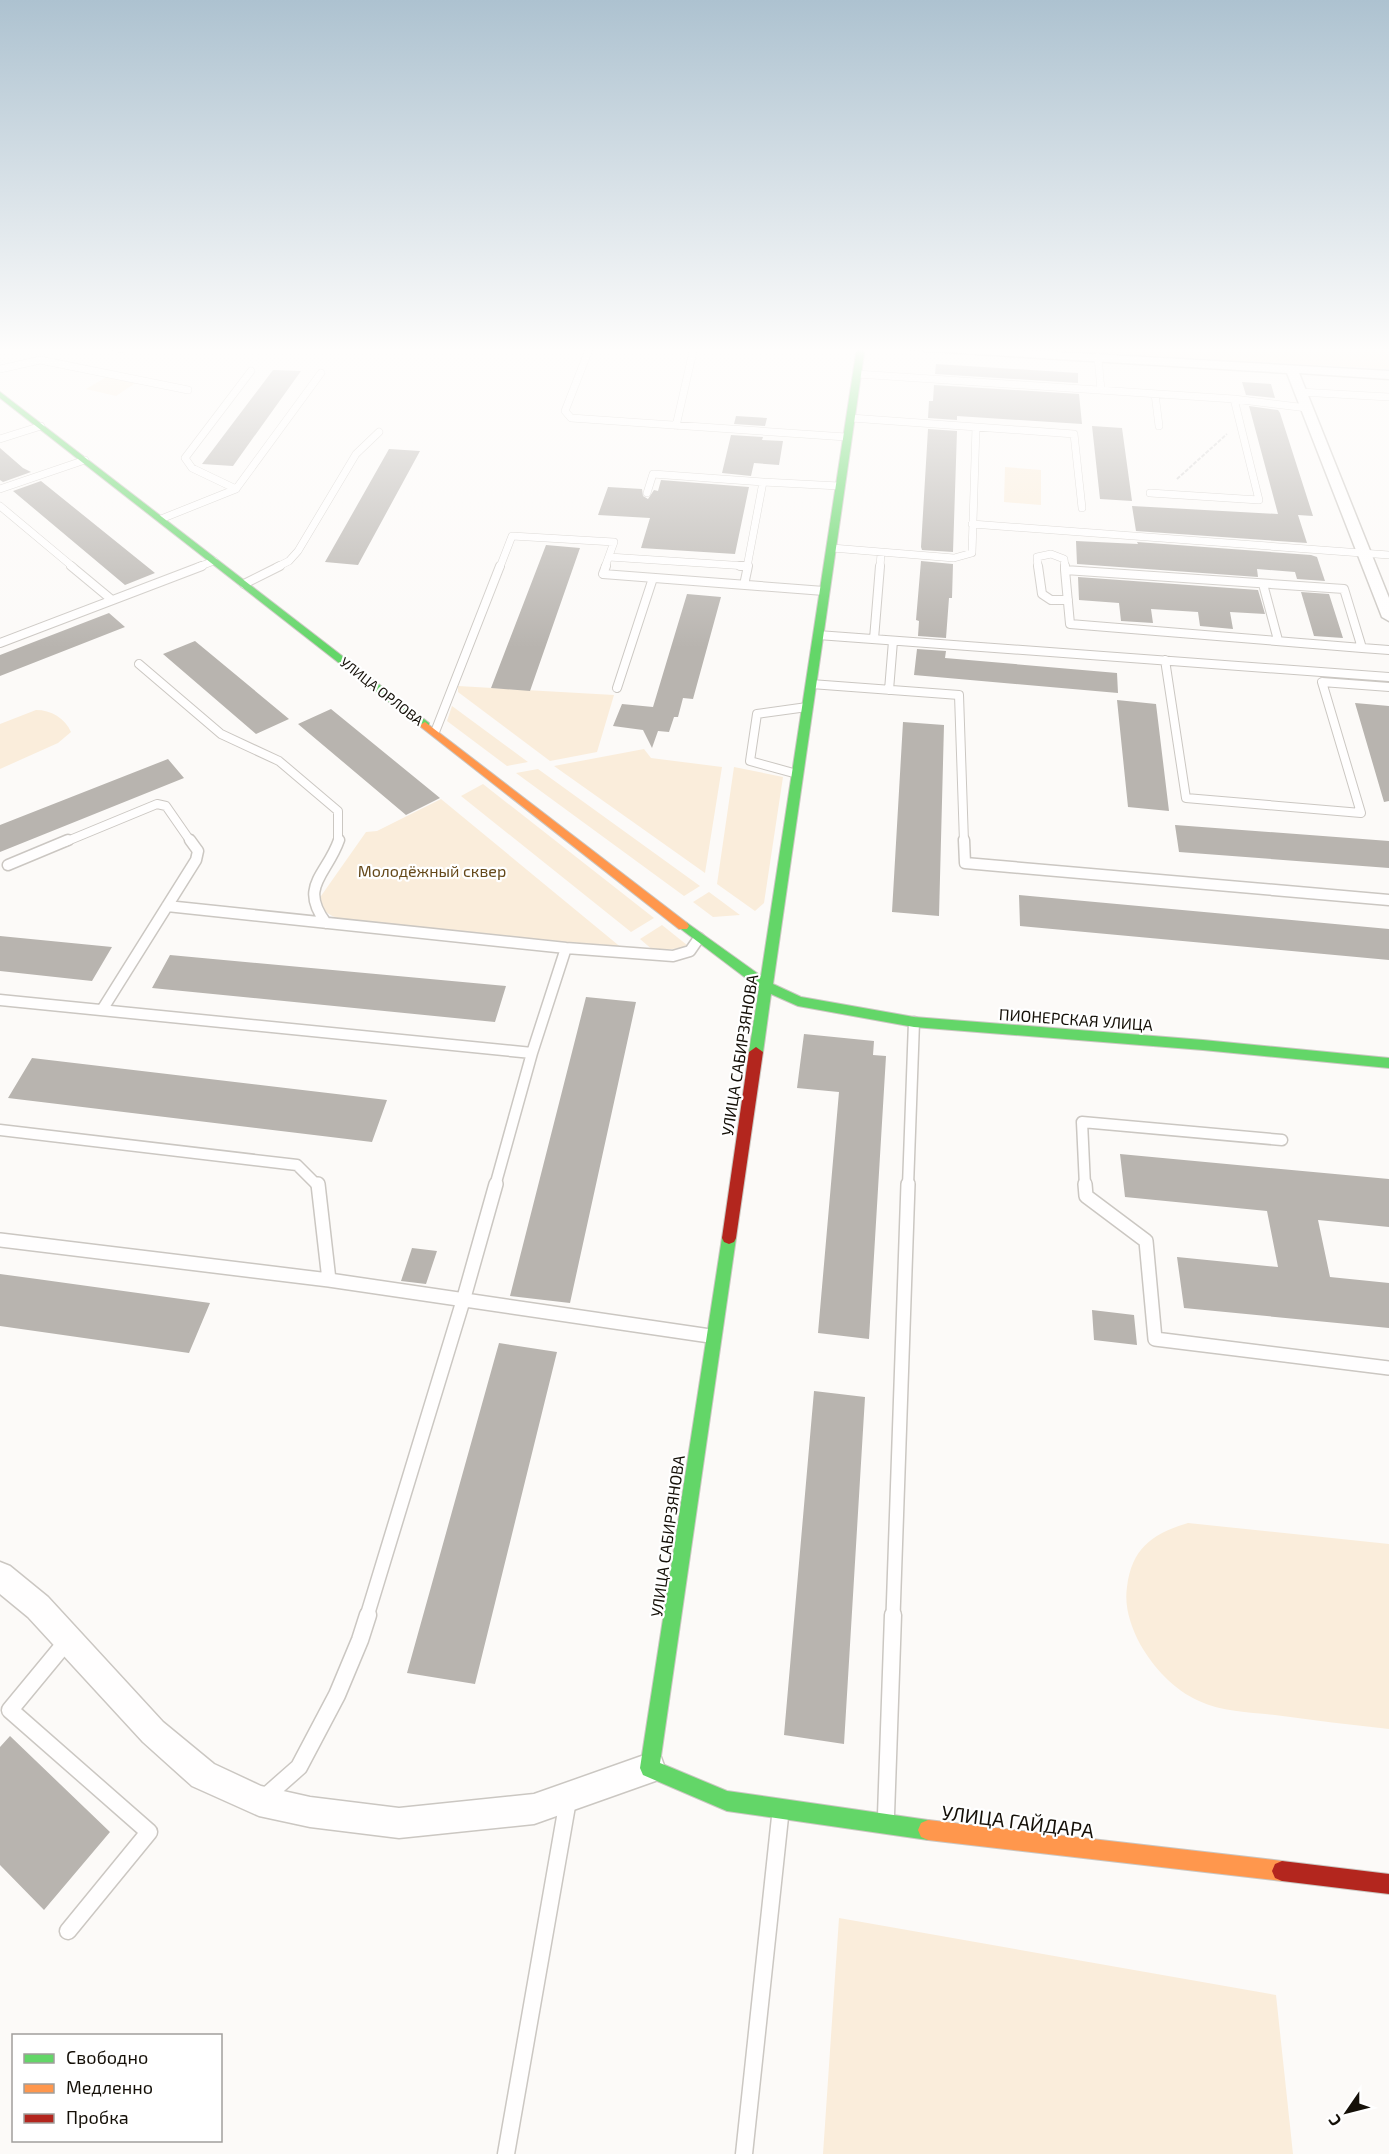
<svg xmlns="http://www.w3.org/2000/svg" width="1389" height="2154" font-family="'Exo 2',sans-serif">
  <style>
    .green { fill: #faeddb }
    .building { fill: #b8b4af }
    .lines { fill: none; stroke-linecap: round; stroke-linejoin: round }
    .lane-far4-casing { stroke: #cbc7c2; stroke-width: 8 }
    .lane-far3-casing { stroke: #cbc7c2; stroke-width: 10 }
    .lane-far2-casing { stroke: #cbc7c2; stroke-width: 13 }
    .lane-far1-casing { stroke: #cbc7c2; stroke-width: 16 }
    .lane-casing { stroke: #cbc7c2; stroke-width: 19 }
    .street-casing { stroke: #cbc7c2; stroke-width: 3 }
    .fast-casing { stroke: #cbc7c2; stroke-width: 2 }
    .slow-casing { stroke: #cbc7c2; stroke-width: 2 }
    .jam-casing { stroke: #cbc7c2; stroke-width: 2 }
    .path { stroke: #d7d6d5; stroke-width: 2; stroke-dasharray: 4 1.5; stroke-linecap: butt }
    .lane-far4 { stroke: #fffefe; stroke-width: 7 }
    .lane-far3 { stroke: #fffefe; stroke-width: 8 }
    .lane-far2 { stroke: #fffefe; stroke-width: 10 }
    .lane-far1 { stroke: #fffefe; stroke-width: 13 }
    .lane { stroke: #fffefe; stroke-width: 16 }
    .street { fill: #fffefe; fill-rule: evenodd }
    .fast { fill: #63d668; fill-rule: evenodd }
    .slow { fill: #ff974d; fill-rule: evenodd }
    .jam { fill: #b3261e; fill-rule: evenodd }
    .labels { text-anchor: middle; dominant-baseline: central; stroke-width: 4.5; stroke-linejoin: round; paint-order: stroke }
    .far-street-label { font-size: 14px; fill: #151008; stroke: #fff }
    .park-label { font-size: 16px; fill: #65491a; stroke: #fff }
    .street-label { font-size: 16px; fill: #151008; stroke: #fff }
    .near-street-label { font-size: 20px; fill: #151008; stroke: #fff }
  </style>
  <rect width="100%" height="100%" fill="#fcfaf8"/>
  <path class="green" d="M1000,347h389v22z
    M108,376l29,6 -21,14 -30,-7z
    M1005,467l36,3v35l-37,-3z
    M458,686l156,9 -17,57 -47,9 -92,-69z
    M452,706l76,56 -21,4 -60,-45z
    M36,710c15,0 29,8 35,22l-13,11 -58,26v-45z
    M644,749l7,9 71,9 -17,106 -151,-107z
    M734,767l49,10 -19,126 -9,8 -38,-27z
    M538,769l162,117 -16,10 -168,-123z
    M483,784l171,134 -23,14 -170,-136z
    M441,799l182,150 -273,-27c-13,-4 -24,-6 -31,-19l2,-7 45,-64 11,-1z
    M709,892l31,23 -27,2 -20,-15z
    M662,925l25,20 -6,3 -27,3 -14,-12z
    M1188,1523l201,21v185c-38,-4 -76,-9 -114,-14 -25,-3 -53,-3 -76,-14 -25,-11 -46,-34 -59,-57 -9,-17 -16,-37 -13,-57 5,-39 25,-53 61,-64z
    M839,1918l437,77 17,159h-470z"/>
  <path class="building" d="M936,364l142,9v10l-143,-9z
    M273,370l28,1 -68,95 -31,-2z
    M1242,382l29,2 4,14 -29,-3z
    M934,385l145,9 3,30 -125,-8v4l-29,-2 1,-17h4z
    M1249,406l29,4 2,3 33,103 -15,-1 9,28 -171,-12 -4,-25 146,8z
    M736,416l31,2 -2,8 -31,-2z
    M1092,426l30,2 10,73 -32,-2z
    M928,429l29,2 -4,121 -31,-2 -1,-3z
    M731,435l32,2 -1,3 21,1 -4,24 -25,-2 -3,13 -29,-3z
    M0,448l23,20 8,4 -28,10 -3,-2z
    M389,449l31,2 -62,114 -33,-3z
    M661,480l88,7 -14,67 -94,-6 9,-30 -52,-3 10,-28 34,2 1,7 5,3 6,-9 4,1z
    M41,481l114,92 -30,12 -112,-94z
    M1076,541l62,3 -1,-2 174,13 6,2 8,24 -28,-2 -2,-7 -38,-3 1,8 -181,-13z
    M546,545l34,3 -50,143 -39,-3z
    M921,561l32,3 -1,34h-3l-3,40 -28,-2 1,-15 -3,-1z
    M1078,577l180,13 7,24 -35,-2 3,17 -33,-3 -2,-14 -47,-3 2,14 -32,-2 -2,-18 -40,-3z
    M1301,592l28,2 14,44 -29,-2z
    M687,594l34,3 -28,102 -10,-1 -5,19h-4l-5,15 -11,-1 -6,17 -9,-18 -30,-4 9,-22 31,3z
    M109,613l16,14 -125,49v-21z
    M195,641l94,78 -33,15 -93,-80z
    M917,649l29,2 -1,7 172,15 1,20 -204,-18z
    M1117,700l39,4 13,107 -41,-4z
    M1355,703l34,3v95l-5,1z
    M331,709l109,89 -34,17 -108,-91z
    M903,722l41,3 -5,191 -47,-4z
    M168,759l16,19 -184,74v-27z
    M1175,825l214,16v27l-210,-16z
    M1019,895l370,34v31l-369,-34z
    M0,936l112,11 -20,34 -92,-10z
    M170,955l336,31 -11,36 -343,-34z
    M586,997l50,5 -66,301 -60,-7z
    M804,1034l70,7 -1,14 13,1 -17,283 -51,-6 21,-241 -42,-4z
    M32,1058l355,42 -15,42 -364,-44z
    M1120,1154l269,25v48l-71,-7 12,57 59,6v45l-205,-20 -7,-51 101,10 -11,-56 -142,-14z
    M412,1248l25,3 -11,33 -25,-3z
    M0,1274l37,5 173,24 -21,50 -189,-27z
    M1092,1310l42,5 3,30 -43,-5z
    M499,1343l58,9 -82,332 -68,-11z
    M814,1391l51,6 -21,347 -60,-9z
    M10,1736l100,96 -66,78 -44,-45v-118z"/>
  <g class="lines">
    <g class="lane-far4-casing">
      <path id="lane-far4" d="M112,347l10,2
        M590,347l-25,64 6,7 275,19
        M1098,357l3,33
        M0,369l40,-9 148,30
        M857,374l377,25 73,9
        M1300,392l89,5
        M1155,394l4,32
        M851,418l223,16 8,74
        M676,426l18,-79
        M0,439l41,-13
        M0,489l85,-29
        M236,489l85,-116
        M647,493l6,-19 110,8
        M1150,493l109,7 -25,-101
        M0,506l73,61
        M161,519l75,-30 -44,-21 -7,-10 66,-87
        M972,524l417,31
        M832,548l122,10 18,-5 4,-126
        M609,557l138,9
        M198,567l16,-6
        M277,567l12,-6 9,-10 58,-97 23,-22
        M500,567l12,-31 102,6 -9,25
        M747,567l16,-85 76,4
        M880,567l1,-14
        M1038,567l-1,-10 14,-3 13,5 1,8"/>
    </g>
    <g class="lane-far3-casing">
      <path id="lane-far3" d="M71,566l41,34
        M606,566l-3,8 221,17
        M740,566h7
        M1038,566l4,28 9,6h17
        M1065,566v4
        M1065,570l279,19 18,59 -292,-24z
        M244,584l36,-18
        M1263,584l15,56
        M744,585l4,-19
        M818,635l571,42
        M874,639l6,-73
        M0,643l202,-77
        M1362,648l27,2
        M1165,660l21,138 175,15 -39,-131 67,5
        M139,664l82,70 58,27 59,50v31
        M811,684l148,11 5,147
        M617,688l36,-110
        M889,690l4,-49
        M435,732l65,-166
        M797,774l-47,-13 7,-47 50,-7
        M65,842l92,-38 9,2 25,36"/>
    </g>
    <g class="lane-far2-casing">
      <path id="lane-far2" d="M964,840l1,23 424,37
        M8,865l60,-25
        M167,906l399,42 107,8 17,-5 9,-13
        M326,923c-28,-37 1,-48 13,-83
        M0,1000l532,53
        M102,1010l94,-150 2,-9 -8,-11
        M0,1130l297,35 21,21
        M495,1186l37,-133 34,-105
        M908,1186l6,-164
        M1085,1186l-3,-64 200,18"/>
    </g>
    <g class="lane-far1-casing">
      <path id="lane-far1" d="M318,1184l11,96
        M1085,1184l1,12 60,45 9,98 234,29
        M0,1240l329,40 381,56
        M367,1616l96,-315 33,-117
        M893,1616l15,-432"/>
    </g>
    <g class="lane-casing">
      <path id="lane" d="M67,1641l-57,69 139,122 -81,99
        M265,1797l34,-30 38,-72 23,-55 8,-25
        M886,1815l7,-200
        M506,2154l62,-354
        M744,2154l36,-337"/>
    </g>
    <g class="street-casing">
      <path id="street" d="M905,347h61l423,24v8l-90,-6 90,225v23l-7,-4 -95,-244 -376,-23z
        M0,1562l10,4 38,31 115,125 51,42 47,22 49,11 89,11 135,-14 116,-41 11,4 4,11 -4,11 -127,45 -135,14 -89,-11 -51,-11 -67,-30 -49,-44 -115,-125 -28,-23z"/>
    </g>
    <g class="fast-casing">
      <path id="fast" d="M857,347h8l-92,637 28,13 113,20 289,23 186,18v10l-186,-18 -289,-23 -116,-21 -27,-12 -8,58 -2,4h-10l-2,-4 10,-64 -82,-62 6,-4 4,1 74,53z
        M0,392l429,331v4h-8l-421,-329z
        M729,1232l5,2 2,4 -76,525 67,28 201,29 7,3 3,7 -3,7 -7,3 -201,-29 -84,-36 -3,-7 82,-530 2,-4z"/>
    </g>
    <g class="slow-casing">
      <path id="slow" d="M425,722l262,201 2,3 -2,3h-8l-258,-202 -1,-2z
        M928,1820l354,41 7,3 3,7 -3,7 -7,3 -354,-41 -7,-3 -3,-7 3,-7z"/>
    </g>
    <g class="jam-casing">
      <path id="jam" d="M756,1047l7,5 -27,186 -2,4 -5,2 -5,-2 -2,-4 27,-186z
        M1282,1861l107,13v20l-107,-13 -7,-3 -3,-7 3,-7z"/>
    </g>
    <path class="path" d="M1177,479l50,-45"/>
    <use href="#lane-far4" class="lane-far4"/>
    <use href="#lane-far3" class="lane-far3"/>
    <use href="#lane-far2" class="lane-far2"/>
    <use href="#lane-far1" class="lane-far1"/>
    <use href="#lane" class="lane"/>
    <use href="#street" class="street"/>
    <use href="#fast" class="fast"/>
    <use href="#slow" class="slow"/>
    <use href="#jam" class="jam"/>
  </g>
  <linearGradient id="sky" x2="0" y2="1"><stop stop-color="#adc2d0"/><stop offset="0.54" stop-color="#fefdfc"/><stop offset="1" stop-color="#fefdfc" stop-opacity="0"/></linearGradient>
  <rect width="1389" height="648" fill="url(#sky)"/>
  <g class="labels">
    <g class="far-street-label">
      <text transform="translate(382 691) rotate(38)">УЛИЦА ОРЛОВА</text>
    </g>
    <g class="park-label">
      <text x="432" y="870">Молодёжный сквер</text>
    </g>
    <g class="street-label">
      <text transform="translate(1076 1019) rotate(4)">ПИОНЕРСКАЯ УЛИЦА</text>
      <text transform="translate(739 1055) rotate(-81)">УЛИЦА САБИРЗЯНОВА</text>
      <text transform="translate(667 1536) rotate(-82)">УЛИЦА САБИРЗЯНОВА</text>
    </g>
    <g class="near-street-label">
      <text transform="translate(1018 1821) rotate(7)">УЛИЦА ГАЙДАРА</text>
    </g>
  </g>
  <rect x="12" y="2034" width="210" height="108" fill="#ffffff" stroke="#a19f9c" stroke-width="1.5"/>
  <rect x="24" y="2054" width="30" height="9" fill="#63d668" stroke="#a19f9c" stroke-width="1.5"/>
  <text x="66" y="2064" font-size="18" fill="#151008">Свободно</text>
  <rect x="24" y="2084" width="30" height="9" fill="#ff974d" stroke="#a19f9c" stroke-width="1.5"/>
  <text x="66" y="2094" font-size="18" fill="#151008">Медленно</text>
  <rect x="24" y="2114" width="30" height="9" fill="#b3261e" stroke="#a19f9c" stroke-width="1.5"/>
  <text x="66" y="2124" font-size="18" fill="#151008">Пробка</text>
  <g transform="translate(1347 2112) rotate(235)" stroke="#ffffff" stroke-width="4.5" paint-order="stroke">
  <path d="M0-4.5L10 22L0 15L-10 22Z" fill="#151008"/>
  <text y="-9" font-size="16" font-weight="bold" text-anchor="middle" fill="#151008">С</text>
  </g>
</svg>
